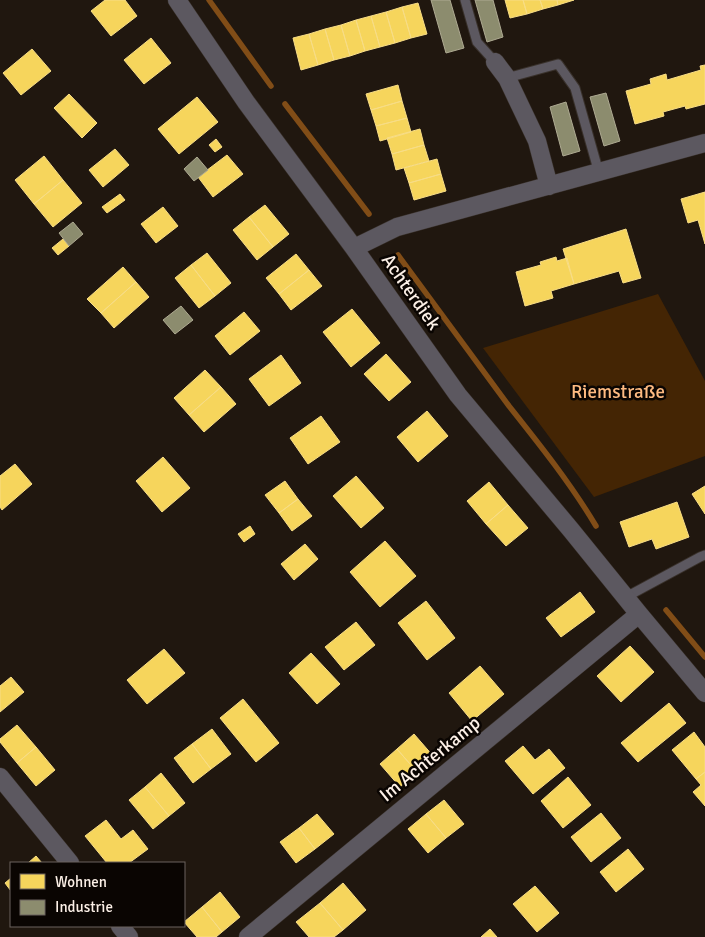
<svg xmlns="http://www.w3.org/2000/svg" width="705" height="937" font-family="Signika,sans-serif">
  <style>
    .green { fill: #442504 }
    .homes { fill: #f6d55c; stroke: #f8dd86 }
    .industry { fill: #8c8c6e; stroke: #aeaa92 }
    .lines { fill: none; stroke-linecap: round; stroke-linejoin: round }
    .stream { stroke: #814d17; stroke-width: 5.5 }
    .service-casing { stroke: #39312b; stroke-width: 11 }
    .minor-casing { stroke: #39312b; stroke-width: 19 }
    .service { stroke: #5c5860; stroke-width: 9 }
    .minor { stroke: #5c5860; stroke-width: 18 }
    .labels { text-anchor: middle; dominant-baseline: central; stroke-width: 5; stroke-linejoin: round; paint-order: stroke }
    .street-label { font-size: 19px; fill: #fcf0e7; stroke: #0a0502 }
    .park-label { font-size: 19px; fill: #fdba81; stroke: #0a0502 }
  </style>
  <rect width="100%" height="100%" fill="#20170f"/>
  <path class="green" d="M658,294l47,87v75l-111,41 -111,-149z"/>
  <path class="homes" d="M105,0h20l12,16 -26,20 -20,-25z
    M505,0h18l4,14 -17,4z
    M523,0h17l3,9 -16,5z
    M540,0h17l1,5 -15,4z
    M557,0h17l-16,5z
    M418,3l9,31 -16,4 -9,-31z
    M402,7l9,31 -16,5 -9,-31z
    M386,12l9,31 -15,4 -9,-31z
    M371,16l9,31 -15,4 -9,-31z
    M356,20l9,31 -15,5 -9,-31z
    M341,25l9,31 -16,4 -9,-31z
    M325,29l9,31 -16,5 -9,-31z
    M309,34l9,31 -17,5 -8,-32z
    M151,38l20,25 -27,21 -20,-24z
    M32,49l19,22 -30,24 -18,-22z
    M705,65v39l-19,5 -1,-3 -22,6 1,4 -29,8 -9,-33 25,-7 -1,-5 16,-5 1,6 34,-10 -1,-4z
    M398,85l4,16 -31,9 -5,-16z
    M69,94l28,29 -15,15 -28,-30z
    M197,97l21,25 -39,32 -21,-25z
    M402,101l5,17 -31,8 -5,-16z
    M407,118l4,14 -31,9 -4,-15z
    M420,129l4,16 -32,9 -5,-16z
    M216,139l6,8 -7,5 -6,-7z
    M424,145l5,16 -33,9 -4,-16z
    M115,149l14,16 -26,22 -14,-17z
    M227,155l16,19 -30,23 -15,-20z
    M44,156l19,24 -29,24 -19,-24z
    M437,159l4,15 -32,9 -5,-15z
    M441,174l5,17 -32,9 -5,-17z
    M63,180l19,23 -29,24 -19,-23z
    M705,192v52l-7,-24 -10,3 -7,-24z
    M120,194l5,6 -18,13 -5,-6z
    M265,205l24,29 -16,13 -24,-30z
    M163,207l15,19 -22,17 -15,-19z
    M249,217l24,30 -16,13 -24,-30z
    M626,229l15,49 -18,5 -4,-12 -45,13 -11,-35z
    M63,239l6,7 -11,9 -6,-7z
    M207,253l24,30 -16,13 -24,-31z
    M296,254l13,16 -30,24 -13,-16z
    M556,257l1,4 10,-3 7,26 -23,7 2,7 -28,8 -9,-34 25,-7 -1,-3z
    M191,265l24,31 -16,12 -24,-30z
    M123,267l13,15 -35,31 -14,-14z
    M309,270l13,16 -31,24 -12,-16z
    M136,282l13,15 -35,31 -13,-15z
    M352,309l28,34 -29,24 -28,-35z
    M244,312l16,19 -30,24 -15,-19z
    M386,354l25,28 -22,19 -25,-27z
    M281,355l20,28 -32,23 -20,-27z
    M205,370l16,17 -32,28 -15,-17z
    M221,387l15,17 -32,28 -15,-17z
    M427,411l21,25 -30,26 -21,-25z
    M321,416l19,26 -32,22 -18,-26z
    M163,457l27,31 -28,24 -26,-31z
    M15,464l17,20 -30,26 -2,-3v-31z
    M356,476l28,32 -23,20 -28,-32z
    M285,481l13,18 -19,14 -14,-18z
    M489,482l19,23 -22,19 -19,-23z
    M705,486v28l-13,-20z
    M298,499l14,17 -20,15 -13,-18z
    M677,502l12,35 -33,12 -4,-10 -23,8 -9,-25z
    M508,505l20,23 -22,18 -20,-22z
    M250,526l5,8 -11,8 -6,-8z
    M385,541l31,35 -36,31 -30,-35z
    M305,544l13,15 -24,21 -13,-16z
    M580,592l15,20 -34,25 -15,-19z
    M426,601l29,37 -28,22 -29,-37z
    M356,622l19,23 -31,25 -19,-23z
    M630,646l24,26 -33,30 -24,-26z
    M164,649l21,24 -38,31 -20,-24z
    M311,653l29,31 -23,20 -28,-31z
    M480,666l24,28 -32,27 -23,-28z
    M11,677l13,15 -24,20v-26z
    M243,699l36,44 -23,19 -36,-44z
    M669,703l17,20 -48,39 -17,-19z
    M17,725l19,22 -19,16 -17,-21v-3z
    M212,729l19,25 -20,15 -19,-25z
    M694,732l11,15v25l-9,7 -24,-29z
    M414,734l20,23 -17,15 -20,-23z
    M192,744l19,25 -18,14 -19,-25z
    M523,746l12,14 14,-11 16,19 -32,26 -28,-33z
    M36,747l19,23 -19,16 -19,-23z
    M397,749l20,23 -17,15 -20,-23z
    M705,772v34l-12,-14 8,-7 -5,-6z
    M161,773l24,30 -16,13 -24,-29z
    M568,777l23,28 -28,23 -22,-27z
    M145,787l24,29 -16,13 -24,-29z
    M444,800l20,24 -18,14 -20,-24z
    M601,813l20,25 -30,24 -20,-25z
    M317,814l17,20 -19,15 -16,-21z
    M426,814l20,24 -18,15 -20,-24z
    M106,820l15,19 12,-9 15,19 -19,14h-22l-22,-27z
    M299,828l16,21 -19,14 -16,-21z
    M628,849l16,20 -28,23 -16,-20z
    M36,856l6,7h-14z
    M11,878v13l-6,-8z
    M343,883l23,27 -23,20 -23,-27z
    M535,886l24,27 -22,19 -24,-28z
    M220,892l20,25 -18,15 -20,-25z
    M320,903l23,27 -9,7h-25l-13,-15z
    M202,907l20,25 -6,5h-19l-13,-15z
    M490,929l7,8h-16z"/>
  <path class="industry" d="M431,0h19l14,48 -18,5z
    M475,0h18l10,37 -16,5z
    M606,93l14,48 -16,5 -14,-49z
    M566,102l14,49 -17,5 -13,-49z
    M197,157l11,13 -14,11 -10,-12z
    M73,222l10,12 -14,12 -10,-13z
    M181,306l12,14 -18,14 -12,-14z"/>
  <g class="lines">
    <path class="stream" d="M209,0l62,86
      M285,104l84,110
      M398,255c37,51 74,101 111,151 31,39 62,78 87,120
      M666,610l39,47"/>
    <g class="service-casing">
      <path id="service" d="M465,0l12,42 18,20
        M507,78l51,-14 17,24 24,85
        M626,597l74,-40 5,-2"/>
    </g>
    <g class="minor-casing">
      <path id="minor" d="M177,0l69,102 108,146 104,147 113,135 68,84 66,79
        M495,62l12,16 30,63 12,45
        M354,248l43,-21 308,-84
        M0,777l70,86
        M120,926l9,11
        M248,937l391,-323"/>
    </g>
    <use href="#service" class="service"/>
    <use href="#minor" class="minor"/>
  </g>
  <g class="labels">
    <g class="street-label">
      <text transform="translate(411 292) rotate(55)">Achterdiek</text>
      <text transform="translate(430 759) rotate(-39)">Im Achterkamp</text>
    </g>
    <g class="park-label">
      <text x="618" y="392">Riemstraße</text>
    </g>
  </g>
  <rect x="10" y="862" width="175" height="65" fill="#0a0502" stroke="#6b635e"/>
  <rect x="20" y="874" width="25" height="15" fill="#f6d55c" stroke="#6b635e"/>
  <text x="55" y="887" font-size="15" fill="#fcf0e7">Wohnen</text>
  <rect x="20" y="900" width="25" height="15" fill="#8c8c6e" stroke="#6b635e"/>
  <text x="55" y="912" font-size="15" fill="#fcf0e7">Industrie</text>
</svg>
